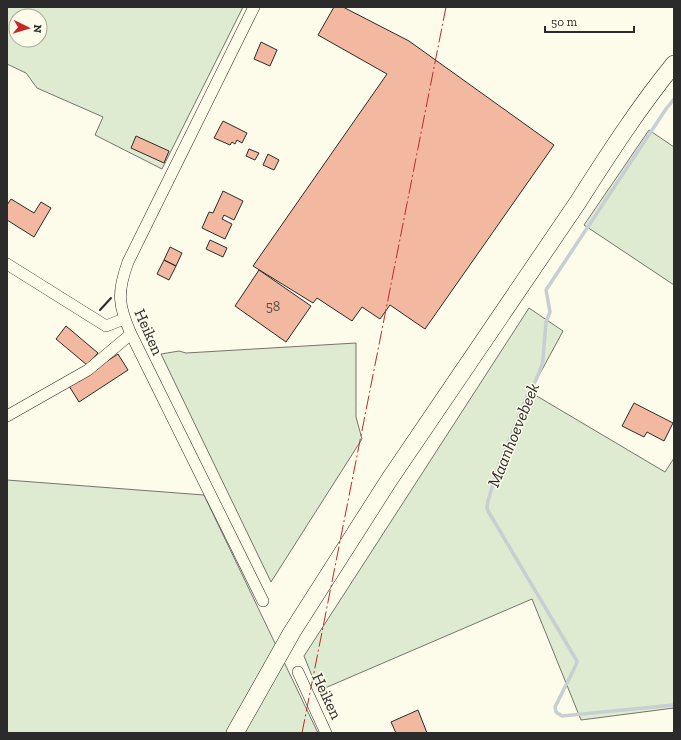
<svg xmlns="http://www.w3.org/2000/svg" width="681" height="740" font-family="'Zilla Slab',serif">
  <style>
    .green { fill: #deebd1; stroke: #74746e; fill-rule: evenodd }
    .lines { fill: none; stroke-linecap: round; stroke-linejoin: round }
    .stream { stroke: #c7d0d0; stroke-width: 3.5 }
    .building { fill: #f2b8a0; stroke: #2b2b2b }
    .street-casing { stroke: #2b2b2b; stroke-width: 12 }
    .primary-casing { stroke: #2b2b2b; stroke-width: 18 }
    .street { stroke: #fdfbea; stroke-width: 11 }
    .primary { stroke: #fdfbea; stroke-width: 17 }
    .wall { stroke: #2b2b2b; stroke-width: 2 }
    .power { stroke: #c62828; stroke-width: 1; stroke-dasharray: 14 3 2 3; stroke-linecap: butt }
    .labels { text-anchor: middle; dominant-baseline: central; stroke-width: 3; stroke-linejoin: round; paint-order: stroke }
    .number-label { font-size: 14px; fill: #5d4e48 }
    .street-label { font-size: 16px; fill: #2b2b2b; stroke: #fdfbea }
    .water-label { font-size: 17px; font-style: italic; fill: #2b2b2b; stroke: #fdfbea }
  </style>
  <rect width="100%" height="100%" fill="#fdfbea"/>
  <path class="green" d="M7,7h236l-81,162 -67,-34 8,-18 -66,-29 -11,-15 -19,-9zM16,16h24v24h-24z
    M649,130l25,17v138l-90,-60z
    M529,308l34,23 -33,61 135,80 9,-14v250l-93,12 -49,-121 -214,92 -14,-35z
    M356,343v74l6,22 -91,143 -110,-228 18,-3 7,2z
    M7,480l197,15 114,238h-311z"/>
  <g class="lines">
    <path class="stream" d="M674,99l-8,10 -120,181 4,22 -4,10 -3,37 -1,6 -6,15 -8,14 -30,73 -10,34 -1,7 1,3 89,150 -1,4 -21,42 1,5 6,4 112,-11"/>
  </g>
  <path class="building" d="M334,7h9l66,34 145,104 -129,184 -35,-24 -10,14 -18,-12 -10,14 -35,-23 -4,5 -60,-37 134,-192 -69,-39z
    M261,42l16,8 -7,16 -16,-7z
    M223,121l24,12 -5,10 -5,-3 -2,4 -3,-2 -2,3 -16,-7z
    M136,136l33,15 -5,12 -33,-15z
    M249,149l10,4 -4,7 -9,-4z
    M268,154l11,6 -5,10 -11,-5z
    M223,191l20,10 -9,19 -10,-5 -2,4 10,5 -7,15 -23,-11 7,-16 4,1z
    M11,199l23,14 7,-11 10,6 -17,29 -27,-17v-15z
    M210,240l17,8 -4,9 -17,-8z
    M170,247l12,6 -6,13 -12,-6z
    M164,260l12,6 -7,14 -12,-6z
    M259,270l52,36 -25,36 -51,-36z
    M66,326l32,27 -11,12 -31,-26z
    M118,354l10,16 -49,32 -10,-16z
    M634,403l39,20 -9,18 -17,-9 -3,5 -22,-11z
    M418,710l9,23h-31l-5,-11z"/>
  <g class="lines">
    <g class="street-casing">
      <path id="street" d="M254,7l-126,255c-11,30 -10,43 3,72l132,267
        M7,264l99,62 18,-7
        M7,416l81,-46 43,-36
        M298,672l28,61"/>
    </g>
    <g class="primary-casing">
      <path id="primary" d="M235,733l57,-101 97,-152 189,-278c30,-47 61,-95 96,-138"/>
    </g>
    <use href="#street" class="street"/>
    <use href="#primary" class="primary"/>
    <path class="wall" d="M100,310l11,-12"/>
    <path class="power" d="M302,733l144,-726"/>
  </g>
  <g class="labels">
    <g class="number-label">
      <text x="273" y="306">58</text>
    </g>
    <g class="street-label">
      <text transform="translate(149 332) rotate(66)">Heiken</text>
      <text transform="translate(327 696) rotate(65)">Heiken</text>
    </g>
    <g class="water-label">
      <text transform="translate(513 435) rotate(-68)">Maanhoevebeek</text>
    </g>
  </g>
  <rect width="681" height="740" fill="none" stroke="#2b2b2b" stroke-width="16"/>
  <g transform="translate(28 28) rotate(95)"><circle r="19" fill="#fdfbea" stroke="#a9a89e"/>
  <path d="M0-3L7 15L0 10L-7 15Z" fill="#c62828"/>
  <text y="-6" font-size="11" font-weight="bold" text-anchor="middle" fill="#2b2b2b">N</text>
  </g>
  <path d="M545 26v6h89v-6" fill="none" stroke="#2b2b2b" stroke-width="2"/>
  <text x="551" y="26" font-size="12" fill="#2b2b2b" stroke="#fdfbea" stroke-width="3" paint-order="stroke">50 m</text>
</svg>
